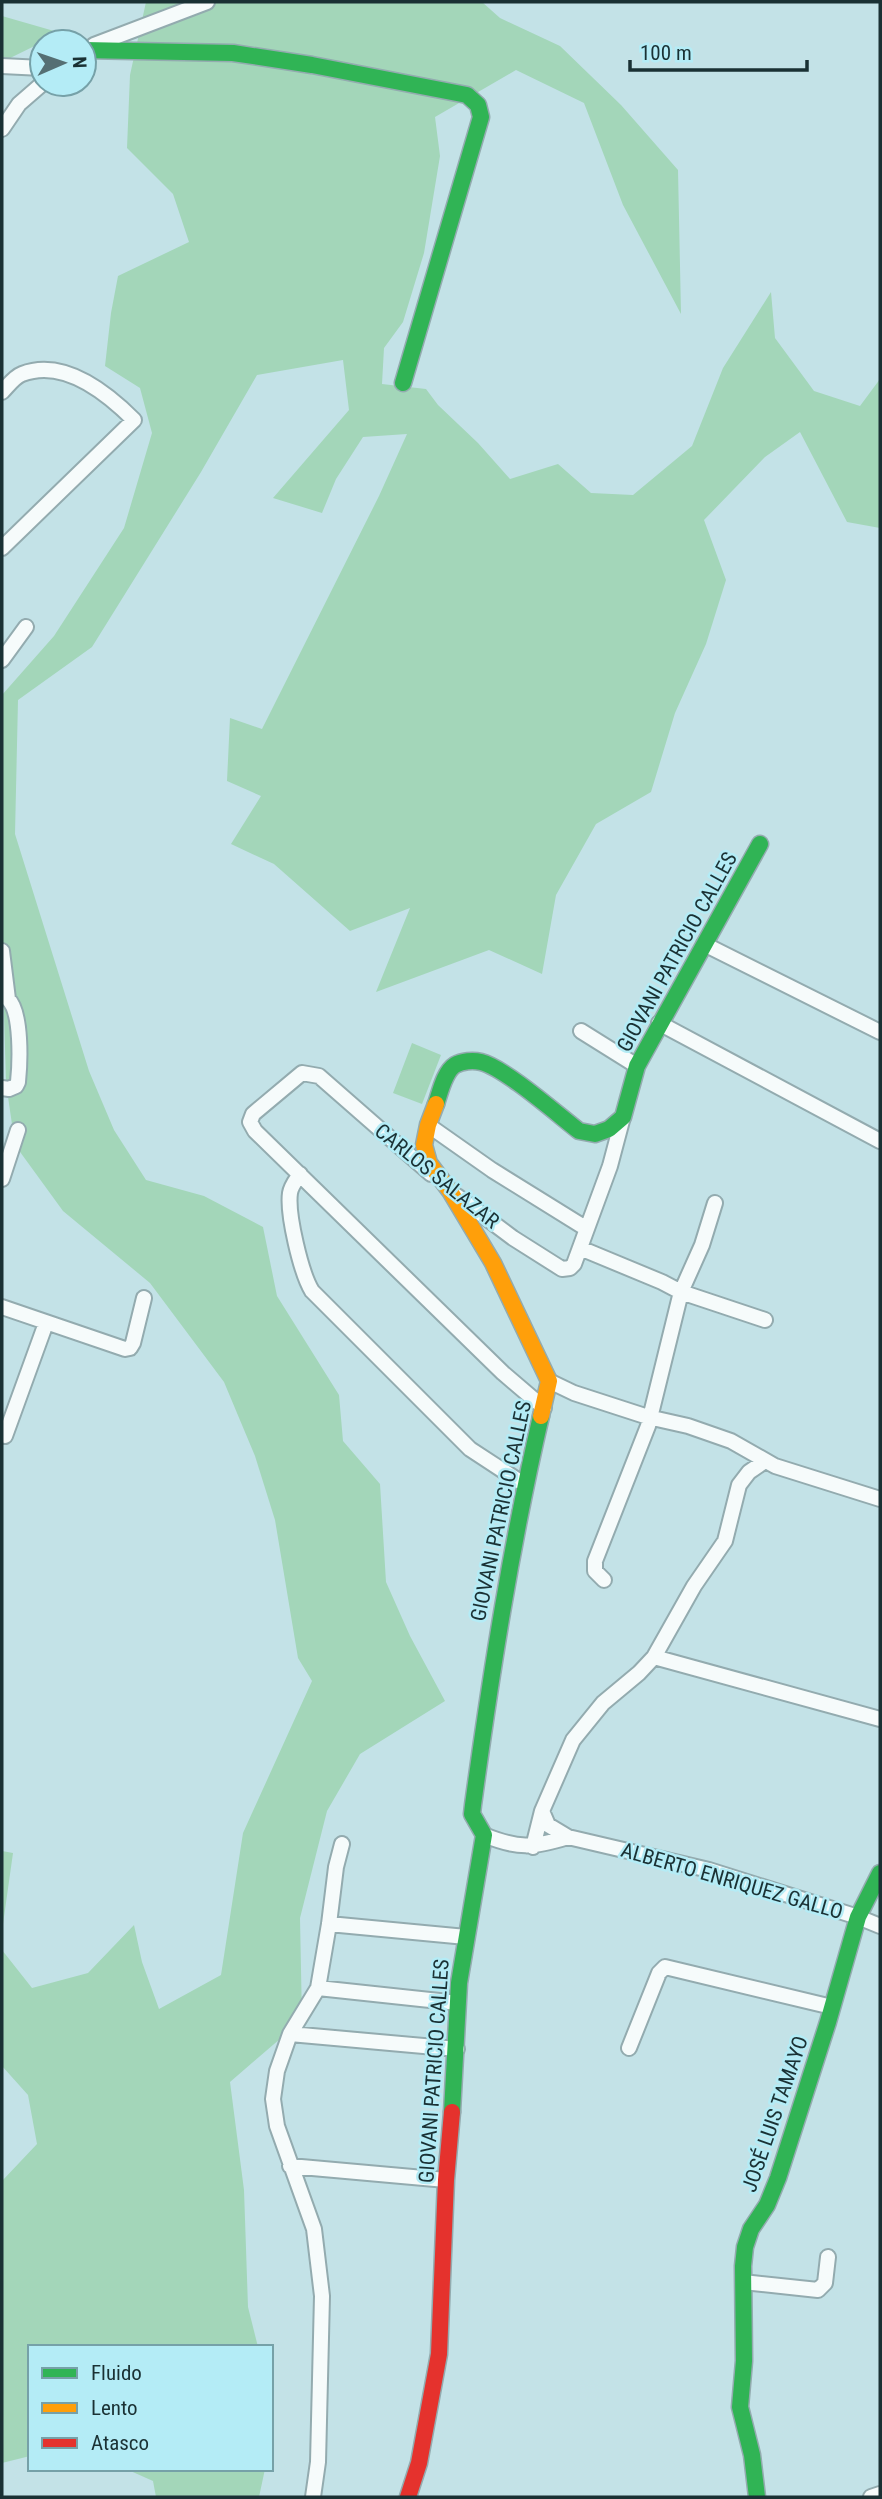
<svg xmlns="http://www.w3.org/2000/svg" width="882" height="2499" font-family="'Roboto Condensed',sans-serif">
  <style>
    .green { fill: #a3d6b9 }
    .lines { fill: none; stroke-linecap: round; stroke-linejoin: round }
    .street-casing { stroke: #93abaf; stroke-width: 18 }
    .fast-casing { stroke: #93abaf; stroke-width: 19 }
    .slow-casing { stroke: #93abaf; stroke-width: 19 }
    .jam-casing { stroke: #93abaf; stroke-width: 19 }
    .street { stroke: #f6fbfb; stroke-width: 14 }
    .fast { stroke: #30b455; stroke-width: 16 }
    .slow { stroke: #ff9f0a; stroke-width: 16 }
    .jam { stroke: #e5322d; stroke-width: 16 }
    .labels { text-anchor: middle; dominant-baseline: central; stroke-width: 5; stroke-linejoin: round; paint-order: stroke }
    .street-label { font-size: 21px; fill: #1a3134; stroke: #b4ecf6 }
  </style>
  <rect width="100%" height="100%" fill="#c3e2e7"/>
  <path class="green" d="M146,2h336l18,16 60,28 61,59 57,65 3,144 -58,-109 -39,-102 -68,-33 -81,47 5,39 -16,97 -21,69 -19,26 -2,36 44,5 12,16 40,38 32,36 48,-15 33,29 42,2 59,-49 31,-78 48,-76 4,46 39,53 46,15 20,-27v149l-33,-6 -47,-90 -35,25 -61,63 22,60 -20,64 -31,69 -24,79 -55,32 -40,71 -14,79 -53,-24 -113,42 34,-84 -60,23 -76,-67 -43,-20 30,-48 -34,-15 3,-63 32,11 117,-233 28,-62 -44,3 -27,42 -14,34 -49,-15 76,-88 -6,-50 -86,15 -56,97 -109,175 -74,53 -3,134 74,237 25,59 32,50 58,16 59,31 14,69 62,99 4,46 37,43 6,98 24,54 35,65 -85,53 -33,57 -27,107 2,102 -72,62 14,108 4,117 10,40h-228v109l-28,7v-282l35,-37 -9,-49 -26,-29v-116l30,38 56,-15 46,-48 8,37 17,47 62,-34 22,-142 69,-152 -14,-23 -23,-138 -20,-64 -31,-74 -74,-99 -87,-72 -48,-66 -9,-62 -4,-138v-250l52,-59 70,-108 28,-95 -12,-45 -35,-22 6,-53 7,-37 71,-34 -16,-48 -46,-46 3,-73z
    M2,16l59,17 -59,29z
    M412,1043l29,12 -19,49 -29,-11z
    M2,1851l11,2 -11,78z
    M126,2469h139l-6,28h-103l-3,-16z"/>
  <g class="lines">
    <g class="street-casing">
      <path id="street" d="M94,45l113,-43
        M2,66l40,2
        M2,129l17,-25 23,-20
        M2,392c6,-6 12,-15 20,-18 41,-16 85,19 112,46l-132,128
        M2,660l24,-33
        M704,944l176,88
        M2,951l6,48c14,13 12,64 10,83l-2,4 -7,3 -7,-1
        M659,1023l221,118
        M581,1031l56,35
        M428,1125l64,45 95,59
        M300,1174c-4,6 -9,12 -10,19 -3,21 11,80 22,98l158,158 55,36
        M431,1174l-112,-98 -17,-3 -49,41 -3,8 5,9 248,242 41,35
        M2,1179l16,-49
        M457,1196l56,42 49,31 8,-1 4,-4 36,-98 13,-49
        M580,1248l82,34 19,10 84,28
        M2,1307l123,42 5,-1 3,-5 11,-45
        M549,1381l25,12 74,24 40,9 43,15 44,25 105,33
        M5,1436l41,-113
        M604,1580l-9,-9v-10l53,-135 33,-134 21,-47 13,-42
        M654,1657l226,62
        M484,1835c34,14 49,13 84,2l141,33 149,47 22,9
        M568,1837l-20,-12 -6,-14 31,-71 30,-37 36,-30 15,-16 40,-71 31,-45 14,-56 10,-13 16,-11
        M533,1847l9,-36
        M329,1924l137,13
        M318,1988l140,15
        M290,2034l167,15
        M629,2048l30,-75 6,-6 167,40
        M290,2166l156,14
        M743,2282l75,8 7,-7 3,-26
        M313,2497l5,-35 4,-166 -8,-67 -37,-103 -4,-27 4,-28 13,-37 28,-46 11,-64 7,-57 6,-23
        M871,2497l9,-3"/>
    </g>
    <g class="fast-casing">
      <path id="fast" d="M84,50l149,3 79,12 155,30 11,10 3,12 -78,266
        M436,1104c4,-11 8,-32 19,-39 7,-4 18,-5 26,-3 24,6 76,52 98,69l16,3 14,-5 14,-12 14,-51 123,-222
        M452,2112l7,-129 25,-148 -12,-21 1,-9c18,-131 38,-260 68,-389
        M757,2497l-5,-42 -12,-48 4,-46 -1,-95 2,-19 6,-18 16,-24 11,-27 50,-156 30,-105 22,-44"/>
    </g>
    <g class="slow-casing">
      <path id="slow" d="M436,1104l-8,21 -4,20 5,18 21,28 43,72 56,118 -8,35"/>
    </g>
    <g class="jam-casing">
      <path id="jam" d="M408,2497l11,-34 20,-109 7,-174 6,-68"/>
    </g>
    <use href="#street" class="street"/>
    <use href="#fast" class="fast"/>
    <use href="#slow" class="slow"/>
    <use href="#jam" class="jam"/>
  </g>
  <g class="labels">
    <g class="street-label">
      <text transform="translate(677 952) rotate(-61)">GIOVANI PATRICIO CALLES</text>
      <text transform="translate(437 1176) rotate(39)">CARLOS SALAZAR</text>
      <text transform="translate(501 1511) rotate(-78)">GIOVANI PATRICIO CALLES</text>
      <text transform="translate(732 1881) rotate(16)">ALBERTO ENRIQUEZ GALLO</text>
      <text transform="translate(434 2071) rotate(-86)">GIOVANI PATRICIO CALLES</text>
      <text transform="translate(775 2114) rotate(-71)">JOSÉ LUIS TAMAYO</text>
    </g>
  </g>
  <rect width="882" height="2499" fill="none" stroke="#1a3134" stroke-width="7"/>
  <rect x="28" y="2345" width="245" height="126" fill="#b4ecf6" stroke="#76a1a8" stroke-width="2"/>
  <rect x="42" y="2368" width="35" height="10" fill="#30b455" stroke="#76a1a8" stroke-width="2"/>
  <text x="91" y="2380" font-size="21" fill="#1a3134">Fluido</text>
  <rect x="42" y="2403" width="35" height="10" fill="#ff9f0a" stroke="#76a1a8" stroke-width="2"/>
  <text x="91" y="2415" font-size="21" fill="#1a3134">Lento</text>
  <rect x="42" y="2438" width="35" height="10" fill="#e5322d" stroke="#76a1a8" stroke-width="2"/>
  <text x="91" y="2450" font-size="21" fill="#1a3134">Atasco</text>
  <g transform="translate(63 63) rotate(88)"><circle r="33" fill="#b4ecf6" stroke="#76a1a8" stroke-width="2"/>
  <path d="M0-5L12 26L0 18L-12 26Z" fill="#556f73"/>
  <text y="-10" font-size="19" font-weight="bold" text-anchor="middle" fill="#1a3134">N</text>
  </g>
  <path d="M630 60v10h177v-10" fill="none" stroke="#1a3134" stroke-width="3.5"/>
  <text x="640" y="60" font-size="21" fill="#1a3134" stroke="#b4ecf6" stroke-width="5" paint-order="stroke">100 m</text>
</svg>
